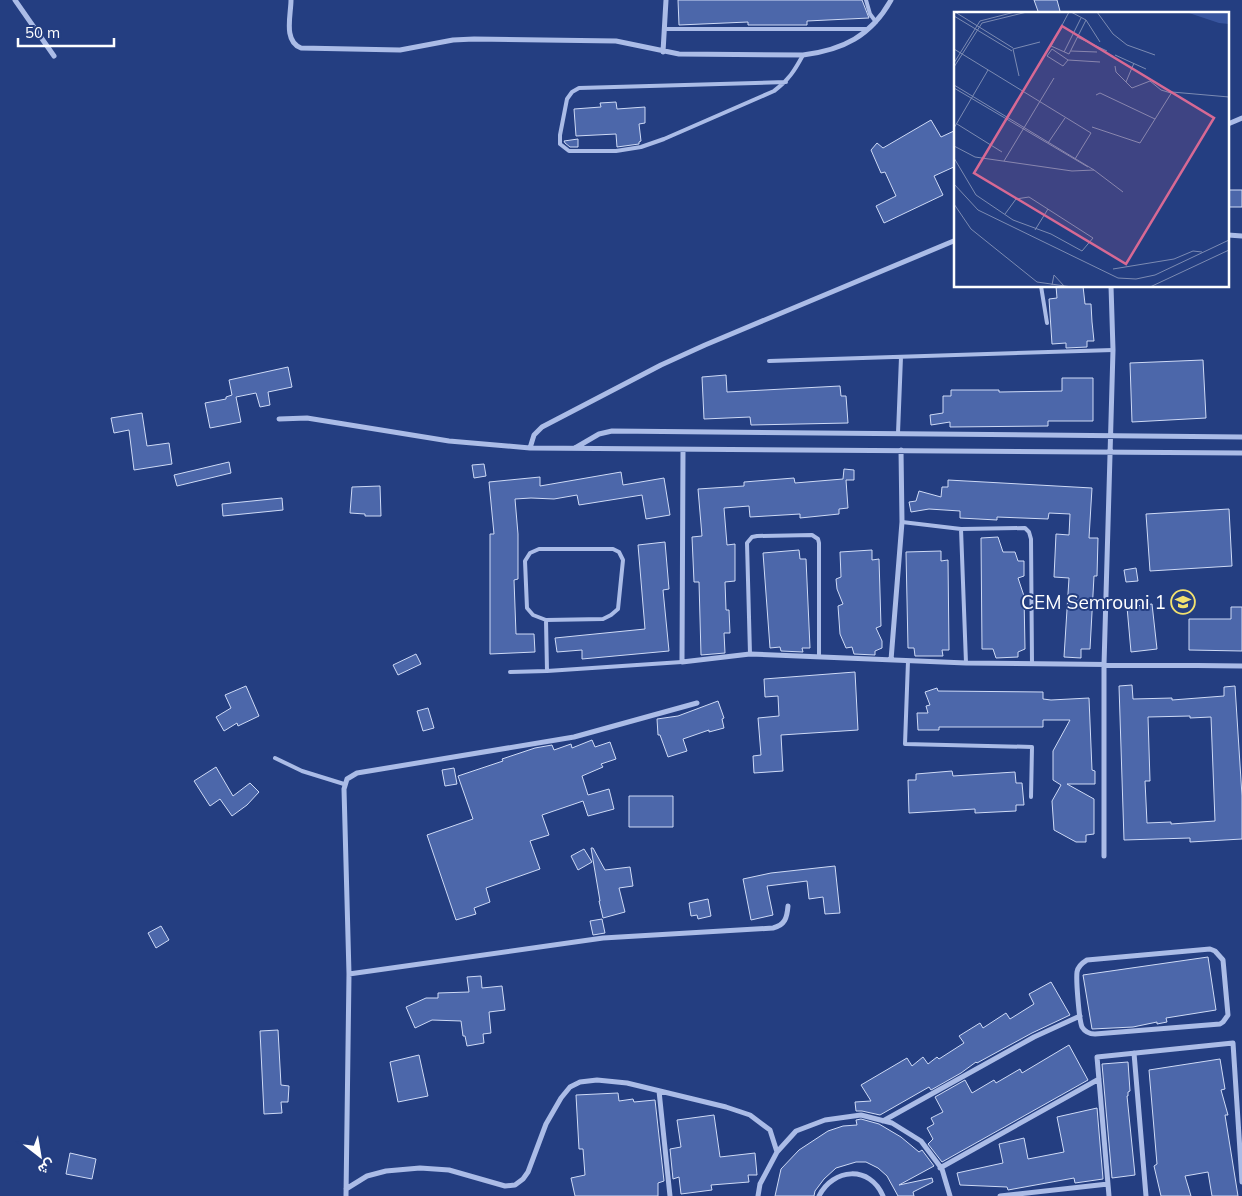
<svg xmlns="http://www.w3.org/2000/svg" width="1242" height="1196" font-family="Mulish,Vazirmatn,sans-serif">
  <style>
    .building { fill: #4c67aa; stroke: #cedaf6; fill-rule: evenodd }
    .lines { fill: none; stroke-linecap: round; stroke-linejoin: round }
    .service { stroke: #abbce7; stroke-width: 4 }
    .minor { stroke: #abbce7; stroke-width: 5 }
    .labels { text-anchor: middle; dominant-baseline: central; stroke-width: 4; stroke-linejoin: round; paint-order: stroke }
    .poi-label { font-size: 19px; fill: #fff; stroke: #243e81; text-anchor: end }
    .inset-road { fill: none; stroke: #7c8bb3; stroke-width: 1 }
    .view { fill: #d76994; fill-opacity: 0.15; stroke: #d76994; stroke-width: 2.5 }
    .inset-edge { fill: none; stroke: #fff; stroke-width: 2.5 }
  </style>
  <rect width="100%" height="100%" fill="#243e81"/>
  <path class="building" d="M678,0h184l7,18 -62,3v4h-59v-3l-69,3z
    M1034,0h23l3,11 -8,3h-13z
    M616,102l1,7 28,-2v16l-6,1 2,17 -2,1v2l-22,3 -1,-13 -40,2 -2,-27 27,-2 -1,-4z
    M931,120l10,17 15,-7v36l-22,10 9,19 -59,28 -8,-17 20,-10 -11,-24 -4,1 -10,-23 6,-7 6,5z
    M578,139v8h-8l-5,-4 -1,-2z
    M1228,190h14v17h-14z
    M1056,286h27l2,18h6l1,18 2,19h-7v6l-21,1v-5l-14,1 -3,-45 8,-1z
    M1203,360l3,58 -74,4 -2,-59z
    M288,367l4,20 -24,5 2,13 -10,2 -4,-14 -20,4 5,25 -31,6 -5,-25 21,-4v-2l6,-2 -3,-15z
    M726,375l1,17 113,-6 1,10h5l2,27 -97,2 -1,-8 -46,2 -2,-42z
    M1062,378h31v43h-45v5l-98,1v-5l-19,3 -1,-10 13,-2v-17h8v-6h48v2l63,-1z
    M142,413l5,33 22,-3 3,21 -38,6 -5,-40 -15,3 -3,-15z
    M229,462l2,11 -54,13 -3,-11z
    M484,464l2,12 -12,2 -2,-13z
    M844,469l10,1v10h-8l2,28 -9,1v5l-39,4v-4l-50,3 -1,-11 -25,2 3,37 8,-1v37l-10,1 1,28h3l1,23h-6l1,20 -24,2 -2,-73h-5l-2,-45 10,-1 -4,-47 46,-3v-4l50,-4 1,5 48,-4z
    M621,472l2,13 41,-7 6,37 -24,4 -4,-24 -63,10 -2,-10 -23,4 -23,-1 -16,1 3,35v45l-4,1 2,54h18l1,18 -45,2v-120h4l-5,-52 51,-5v9z
    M948,480l144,8 -3,50h9l-1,38h-3l-4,73h-9v9l-17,-1 5,-79 -15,-1 2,-43 13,1 1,-21 -21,-1 -1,6 -51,-2v3l-37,-2v-7l-31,-2 -18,3 -2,-10 7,-1 3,-10 22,6 1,-10h6z
    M380,486l1,30h-16v-2l-15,-1 2,-26z
    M282,498l1,12 -60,6 -1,-12z
    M1229,509l3,57 -82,5 -4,-57z
    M998,537l5,15h12l3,9h6v15l-6,2 6,18 1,53 -7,3v5l-22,1 -3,-9h-11l-1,-111z
    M665,542l4,47 -6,1 6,61 -87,8v-9l-25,2 -2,-14 90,-9 -7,-84z
    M799,550l1,9h6l4,89h-8l1,4 -22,-1 -1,-4 -10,1 -7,-95z
    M872,550v10l7,-1 2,67 -5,2 6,13v7l-7,3v4l-21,-1 -2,-7 -6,1 -6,-14 -2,-28 5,-2 -6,-15 -1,-10 5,-2 -1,-25z
    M941,551v10l7,-1 1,90h-7l1,6h-28l-1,-8h-6l-2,-96z
    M1136,568l2,13 -12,1 -2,-12z
    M1152,604l5,45 -26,3 -4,-45z
    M1231,607h11v44l-53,-1v-31h42z
    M416,654l5,10 -23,11 -5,-10z
    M855,672l3,58 -77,5 2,36 -29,2 -1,-17 8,-1 -3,-37 21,-2 -1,-20 -13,1 -1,-18z
    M1132,685l1,14 39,-1v2l52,-4v-9l11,-1 7,110v43l-52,3v-4l-66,2 -5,-154zM1190,716v2l21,-1 4,104 -44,3v-2l-24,1 -2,-42h5l-2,-64z
    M246,686l13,30 -21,10 -1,-3 -13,8 -8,-14 15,-9 -6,-13z
    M937,688l1,3 105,1v7l8,1 38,-2 3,72 3,1v13h-28l27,15v35l-8,1v7h-10l-22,-12 -2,-29 9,-16 -8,-5v-29l17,-31h-27v7h-104v3h-21l-1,-17h11l-2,-7 4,-1 -5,-13z
    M718,701l6,17 -2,1 2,9 -15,4v-2l-26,9 4,12 -19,6 -8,-22h-2l-1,-16 21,-3z
    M428,708l6,20 -11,3 -6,-20z
    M592,740l3,7 15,-5 6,17 -15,5 2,3 -21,9 6,19 21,-6 5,20 -26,7 -5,-15 -41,14 7,20 -19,6 10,28 -54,19 4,14 -16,6 2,6 -20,6 -29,-85 46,-16 -15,-43 45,-15 -1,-2 33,-11 17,-3 2,5 17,-6 1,4z
    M216,767l17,29 17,-13 9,9 -12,13 -15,11 -12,-17 -10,7 -16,-25z
    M454,768l3,16 -12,2 -3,-16z
    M952,771l1,5 62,-4 1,11h6l2,22h-8v6l-41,2v-4l-66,4 -1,-33h8v-6z
    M629,796h44v31h-44z
    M591,848h2l12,22 25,-3 3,19 -14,2 6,24 -22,6 -4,-17h1z
    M584,849l8,13 -14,8 -7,-14z
    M835,866l5,47 -15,1 -2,-17 -14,2 -2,-18 -40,5 6,29 -22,5 -8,-41 28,-6z
    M708,899l3,17 -13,3 -1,-4 -6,1 -2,-13z
    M602,919l3,14 -12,2 -3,-14z
    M161,926l8,14 -13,8 -8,-15z
    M1208,957l8,53 -50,8 1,4 -10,2v-2l-24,5 -41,2 -9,-54z
    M481,976l1,12 20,-2 3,24 -16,2 2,21 -8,1 1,9 -17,3 -2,-10h-2l-2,-15 -29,-1 -17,8 -9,-21 20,-9h12v-5l31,-1 -2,-15z
    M1051,982l19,33 -38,18 -55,30 -1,-1 -15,11 -30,17 -2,-3 -49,28 -18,-4h-6l-1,-9 16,-1 -10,-16 46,-27 5,8 11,-9 5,7 9,-7 2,2 25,-16 -5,-7 21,-13 3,5 23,-15 4,6 24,-15 -5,-10z
    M278,1030l3,55 8,1 -1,16h-7l1,11 -18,1 -4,-83z
    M1069,1045l19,35 -146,82 -14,-18 5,-5 -6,-11 7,-4 -3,-6 12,-6 -8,-15 30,-17 7,13 22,-13 2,3 24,-14 2,4z
    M419,1055l9,41 -30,6 -8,-40z
    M1220,1059l5,30 -4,1 7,25h-3l13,81h-26l-4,-24 -23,4 6,20h-30l-7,-30 3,-2 -8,-94z
    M1128,1062l2,29 -2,1v4h-1l8,79 -23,3 -10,-114z
    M618,1093l1,8 14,-2 1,3 21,-2 9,81 -6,2v13h-83l-4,-18 14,-3 -2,-26h-4l-3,-54z
    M1097,1108l6,71 -28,4 -1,-5 -66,12 -1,-3 -47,-2 -3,-12 46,-10 -4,-19 25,-6 4,21 36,-7 -7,-35z
    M714,1115l6,42 35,-4 2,22h-9l1,7 -38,3 1,5 -31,4 -2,-17 -6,2 -3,-30 11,-2 -4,-27z
    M861,1119l18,5 22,13 18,15 3,-2 12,16 -35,19 33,-7 1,4 -20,10 1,4h-16l-11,-20 -9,-8 -12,-6h-10l-20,6 -12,11 -9,12 -1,5h-39l6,-27 18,-19 29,-19 15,-5 14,-1 -1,-5z
    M70,1153l26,6 -4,20 -26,-5z"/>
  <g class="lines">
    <path class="service" d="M866,0l4,14 6,8
      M665,29h203
      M786,82l-207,6 -7,4 -5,7 -7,36v9l9,7h47l25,-4 23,-8 110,-48c14,-10 21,-21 29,-36
      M1041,286l6,37
      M769,361l344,-11
      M898,433l3,-76
      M902,522l59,7 64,-1 4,4 2,7 1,125
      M961,529l5,134
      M539,549h74l6,3 4,8 -5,49 -7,6 -8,4 -57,1 -13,-5 -6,-7 -2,-47 5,-8z
      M546,620l1,51
      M750,654l-3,-111 5,-6 5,-1 55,-1 6,4 1,4v113
      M908,661l-3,83 127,3 -1,50
      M510,672l37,-1 135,-9
      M275,758l27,13 42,13"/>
    <path class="minor" d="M15,0l39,56
      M291,0c0,15 -8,41 10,48l99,2 53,-10 21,-1 142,2 63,13 124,1c40,-5 68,-19 88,-55
      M663,52l3,-52
      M1228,124l14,-6
      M1228,235l14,1
      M279,419l28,-1 142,23 81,7 712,5
      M530,448l4,-13 8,-8 119,-62 44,-20 251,-105
      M575,448l24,-14 13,-3 630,6
      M683,450l-1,212 68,-8 216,9 276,3
      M891,660l11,-138 -1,-72
      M1104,856v-191l9,-315 -2,-64
      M1210,949l5,2 8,9 5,55 -5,7 -3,2 -125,10c-6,0 -10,-2 -13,-7 -3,-7 -6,-47 -5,-55 1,-6 5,-9 10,-12z
      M349,974l254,-36 170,-10c12,-3 14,-10 15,-22
      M1134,1053l12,143
      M659,1091l11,105
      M883,1121l151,-84 46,-21
      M940,1168l159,-89
      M346,1189l21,-13 19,-5 34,-3 29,2 56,16 10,-1 8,-6 5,-7 18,-48 15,-26 9,-11 10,-5 17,-2 30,3 99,24 24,8 20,15 7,22
      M346,1196l3,-222 -5,-185 3,-10 10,-6 217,-36 123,-34
      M758,1196l2,-12 17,-32 19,-21 29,-11 36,-5 31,8 29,18 21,28 8,27
      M819,1196c14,-28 51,-31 64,0
      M1000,1196l108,-12
      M1109,1196l-12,-139 136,-14 9,139"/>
  </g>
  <defs>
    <g id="school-ring" transform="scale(1.25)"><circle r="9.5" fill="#243e81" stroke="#f2e16e" stroke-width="1.5"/><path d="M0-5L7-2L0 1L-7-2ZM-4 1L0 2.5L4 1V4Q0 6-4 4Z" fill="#f2e16e"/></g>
  </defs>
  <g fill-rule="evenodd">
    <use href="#school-ring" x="1183" y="602"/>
  </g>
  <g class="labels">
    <g class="poi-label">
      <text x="1166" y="602">CEM Semrouni 1</text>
    </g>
  </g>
  <g transform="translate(954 12)">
    <rect width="275" height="275" fill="#243e81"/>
    <path d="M232,0h43v12l-10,-1z" fill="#38559f"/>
    <path class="inset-road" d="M1,0l58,36M115,0l-18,34 18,8 17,-34M117,0l15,8 14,22M143,0l16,22 14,11 28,10M0,4l58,35M123,25l30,14M0,37l137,84 -16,26M117,39l26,1M110,40l17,-34M161,43l31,14M114,48l-5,6 -16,-10 5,-7 16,11 32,2M0,51l26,-42 35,-9M161,54l1,6 16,16 18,-7 11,9 10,3M0,55l28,-44 45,-11M65,64l-6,-27 27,-7M172,70l8,-19M0,73l140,85 29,22M0,76l134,79M142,83l4,-2 55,26M3,112l45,28M138,115l48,16 32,-51 57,5M0,116l34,-58M94,131l17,-25M0,134l21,11 97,14 22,-1M0,146l22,37 37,25 38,14 31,17 11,-13 -64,-41 -13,2 -11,15M50,149l50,-83M0,172l24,26 140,68 18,1 19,-4 74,-35M0,192l17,25 66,53 35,5M81,218l13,-21M159,257l61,-10 19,-8 9,1M98,273l2,-10 10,11M196,275l79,-37"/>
    <path class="view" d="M108,14l152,92 -88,146 -152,-91z"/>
    <rect width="275" height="275" class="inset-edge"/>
  </g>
  <g transform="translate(40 1156) rotate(149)" stroke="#243e81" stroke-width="4" paint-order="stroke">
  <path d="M0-4L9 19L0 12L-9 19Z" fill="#ffffff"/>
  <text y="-8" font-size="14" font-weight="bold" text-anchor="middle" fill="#ffffff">ش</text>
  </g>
  <path d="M18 38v8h96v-8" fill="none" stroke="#ffffff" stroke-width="2.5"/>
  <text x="25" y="38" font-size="15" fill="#ffffff" stroke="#243e81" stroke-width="4" paint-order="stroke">50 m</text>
</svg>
